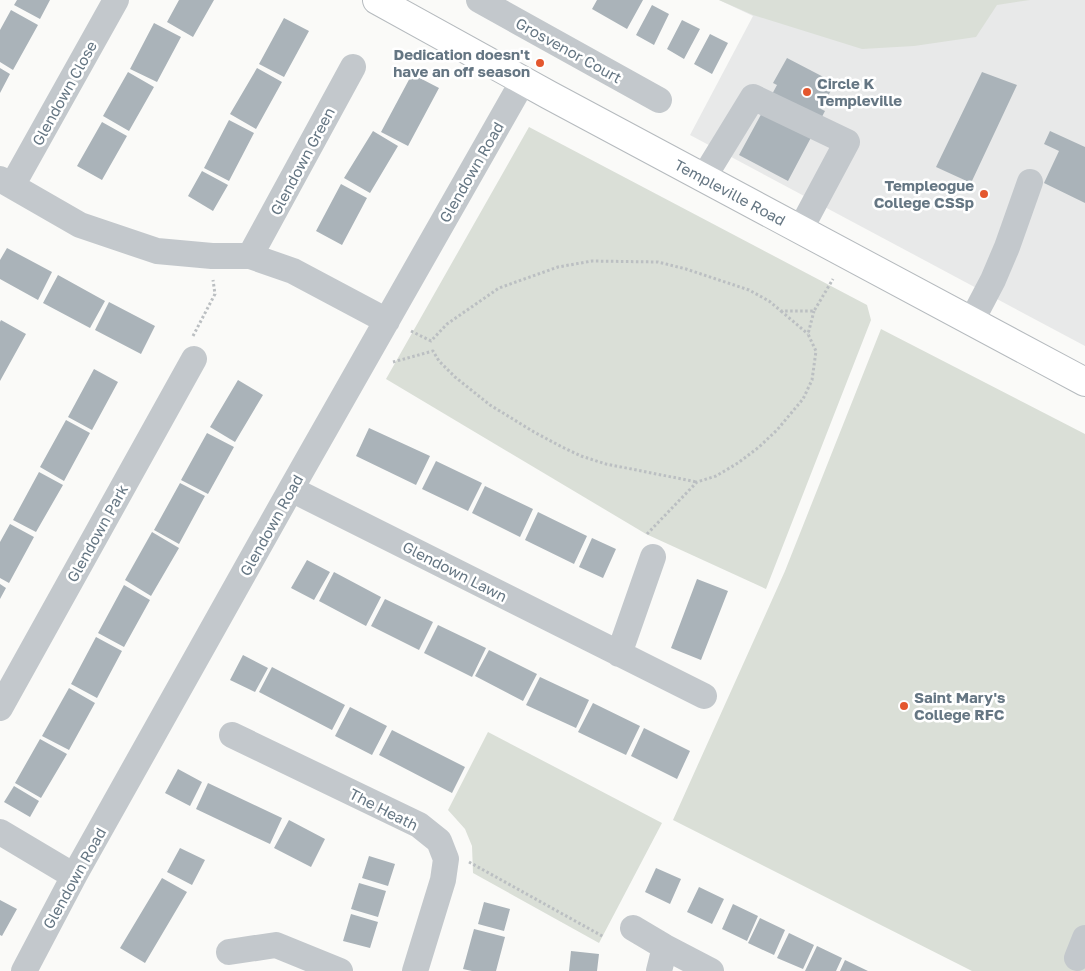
<svg xmlns="http://www.w3.org/2000/svg" width="1085" height="971" font-family="'Golos Text',sans-serif">
  <style>
    .built { fill: #e8e9e9 }
    .green { fill: #dadfd7 }
    .building { fill: #aab3b9 }
    .lines { fill: none; stroke-linecap: round; stroke-linejoin: round }
    .major-casing { stroke: #b5babe; stroke-width: 30 }
    .path { stroke: #bbbfc2; stroke-width: 3; stroke-dasharray: 2.5 2.5; stroke-linecap: butt }
    .minor { stroke: #c3c8cc; stroke-width: 26 }
    .major { stroke: #fff; stroke-width: 28 }
    .poi-dot { fill: #e4572e; stroke: #fff; stroke-width: 2 }
    .labels { text-anchor: middle; dominant-baseline: central; stroke-width: 5; stroke-linejoin: round; paint-order: stroke }
    .street-label { font-size: 15px; fill: #657683; stroke: #fff }
    .poi-label { font-size: 15px; font-weight: bold; fill: #657683; stroke: #fff; text-anchor: end }
  </style>
  <rect width="100%" height="100%" fill="#fafaf8"/>
  <path class="built" d="M719,0h366v346l-395,-211 63,-119z"/>
  <path class="green" d="M719,0h311l-33,5 -21,32 -62,9 -52,3 -109,-34z
    M529,127l338,178 4,15 -105,269 -120,-55 -260,-155z
    M881,329l204,105v537h-113l-299,-151 112,-249z
    M488,732l174,91 -63,120 -126,-70 -1,-27 -7,-17 -17,-19z"/>
  <path class="building" d="M17,0h33l-10,19 -26,-14z
    M179,0h35l-21,37 -26,-15z
    M597,0h46l-16,29 -35,-20z
    M652,5l17,9 -15,31 -18,-10z
    M11,10l27,15 -25,45 -13,-8v-32z
    M284,18l25,13 -25,46 -25,-13z
    M682,20l18,9 -16,30 -17,-10z
    M154,23l27,14 -24,45 -27,-13z
    M710,34l18,9 -16,31 -18,-10z
    M787,58l48,25 -14,26 4,2 -37,70 -49,-26 38,-70 -4,-2z
    M0,68l10,6 -10,19z
    M257,68l25,14 -26,47 -26,-15z
    M128,72l26,15 -25,44 -26,-15z
    M982,72l35,13 -46,98 -35,-16z
    M412,74l27,14 -31,58 -27,-14z
    M229,120l25,13 -25,48 -25,-13z
    M102,122l25,14 -25,44 -25,-14z
    M373,131l25,15 -28,47 -26,-15z
    M1050,131l35,16v56l-41,-20 15,-32 -15,-7z
    M202,171l26,14 -15,26 -25,-15z
    M341,184l26,14 -25,47 -26,-14z
    M7,248l45,24 -14,28 -38,-21v-19z
    M58,275l47,26 -15,27 -47,-25z
    M109,302l46,24 -14,28 -46,-24z
    M1,320l25,14 -26,47v-59z
    M94,369l24,13 -26,48 -24,-13z
    M238,380l25,15 -28,47 -25,-15z
    M66,420l24,13 -26,48 -24,-14z
    M369,428l61,28 -14,29 -60,-29z
    M207,433l27,14 -26,47 -27,-14z
    M436,461l46,22 -14,28 -46,-22z
    M39,472l24,13 -27,47 -23,-12z
    M180,483l25,13 -26,48 -25,-14z
    M485,486l48,23 -13,28 -48,-24z
    M538,512l49,24 -13,28 -49,-24z
    M10,524l24,13 -25,46 -9,-5v-36z
    M152,532l27,16 -28,48 -26,-16z
    M592,538l24,11 -13,29 -24,-11z
    M307,560l23,12 -16,28 -23,-12z
    M334,572l47,25 -15,29 -47,-25z
    M697,579l31,12 -27,69 -30,-12z
    M0,584l6,4 -6,11z
    M124,585l26,15 -26,47 -26,-14z
    M385,599l48,23 -14,28 -48,-24z
    M438,625l48,23 -14,29 -48,-24z
    M96,637l26,14 -25,47 -26,-14z
    M489,650l48,24 -14,27 -48,-25z
    M243,655l25,13 -13,24 -25,-12z
    M272,667l73,38 -13,25 -73,-38z
    M540,677l49,23 -13,28 -50,-23z
    M69,688l26,15 -26,47 -27,-14z
    M593,703l47,23 -14,29 -48,-23z
    M350,707l37,19 -15,29 -37,-19z
    M644,728l46,23 -13,28 -46,-23z
    M392,730l73,37 -13,26 -73,-38z
    M40,739l27,15 -26,44 -26,-15z
    M178,769l24,13 -12,24 -25,-13z
    M208,783l74,35 -12,26 -74,-35z
    M14,786l25,15 -9,16 -26,-15z
    M289,820l36,19 -14,28 -37,-19z
    M180,848l25,12 -13,25 -25,-13z
    M369,856l26,8 -7,22 -26,-8z
    M656,868l25,11 -11,25 -25,-12z
    M162,878l25,14 -42,71 -25,-15z
    M359,883l27,8 -8,26 -27,-8z
    M699,887l25,12 -12,25 -25,-12z
    M0,900l17,9 -15,27 -2,-1z
    M484,902l26,7 -6,22 -26,-7z
    M733,904l25,12 -11,25 -25,-12z
    M351,914l27,8 -8,26 -27,-7z
    M760,918l25,12 -11,25 -26,-12z
    M474,929l31,8 -9,34h-24l-9,-2z
    M789,933l25,12 -11,24 -26,-11z
    M817,946l25,12 -6,13h-31z
    M571,951l28,3 -2,17h-28z
    M845,960l23,11h-28z"/>
  <g class="lines">
    <g class="major-casing">
      <g id="major">
        <path id="s1" d="M377,0l172,95 536,287"/>
      </g>
    </g>
    <path class="path" d="M781,311l27,23
      M411,331l20,10 16,-17 52,-36 59,-21 34,-6 66,1 28,7 63,21 20,11 12,10h33l19,-32
      M193,336l22,-42 -2,-14
      M393,362l40,-11 6,10 16,16 35,28 44,27 28,15 19,9 25,8 91,18
      M647,534l50,-52 19,-6 22,-13 21,-16 18,-17 26,-31 9,-19 4,-29 -8,-17 6,-23
      M469,862l135,75"/>
    <path class="minor" d="M479,0l180,100
      M704,177l49,-80 94,45 -47,88
      M0,179l80,46 77,26 55,5h38l43,15 94,50
      M12,186l104,-186
      M250,256l103,-189
      M971,322l22,-42 14,-33 23,-65
      M291,489l413,207
      M619,654l34,-97
      M0,708l194,-349
      M232,735l187,90 20,16 7,18 -3,21 -28,91
      M0,832l74,44
      M633,928l32,19 46,24
      M229,952l47,-7 64,26
      M1077,958l8,-20
      M24,971l50,-95 217,-387 232,-408
      M659,971l6,-24"/>
    <use href="#major" class="major"/>
  </g>
  <g class="poi-dot">
    <circle cx="540" cy="63" r="5"/>
    <circle cx="807" cy="92" r="5"/>
    <circle cx="984" cy="194" r="5"/>
    <circle cx="904" cy="706" r="5"/>
  </g>
  <g class="labels">
    <g class="street-label">
      <text transform="translate(569 50) rotate(29)">Grosvenor Court</text>
      <text transform="translate(64 93) rotate(-61)">Glendown Close</text>
      <text transform="translate(302 161) rotate(-62)">Glendown Green</text>
      <text transform="translate(471 172) rotate(-60)">Glendown Road</text>
      <text stroke="none"><textPath href="#s1" startOffset="402">Templeville Road</textPath></text>
      <text transform="translate(271 525) rotate(-61)">Glendown Road</text>
      <text transform="translate(97 533) rotate(-61)">Glendown Park</text>
      <text transform="translate(455 571) rotate(27)">Glendown Lawn</text>
      <text transform="translate(384 809) rotate(27)">The Heath</text>
      <text transform="translate(74 878) rotate(-61)">Glendown Road</text>
    </g>
    <g class="poi-label">
      <text x="530" y="54">Dedication doesn't<tspan x="530" dy="17">have an off season</tspan></text>
      <text x="817" y="83" text-anchor="start">Circle K<tspan x="817" dy="17">Templeville</tspan></text>
      <text x="974" y="185">Templeogue<tspan x="974" dy="17">College CSSp</tspan></text>
      <text x="914" y="697" text-anchor="start">Saint Mary's<tspan x="914" dy="17">College RFC</tspan></text>
    </g>
  </g>
</svg>
